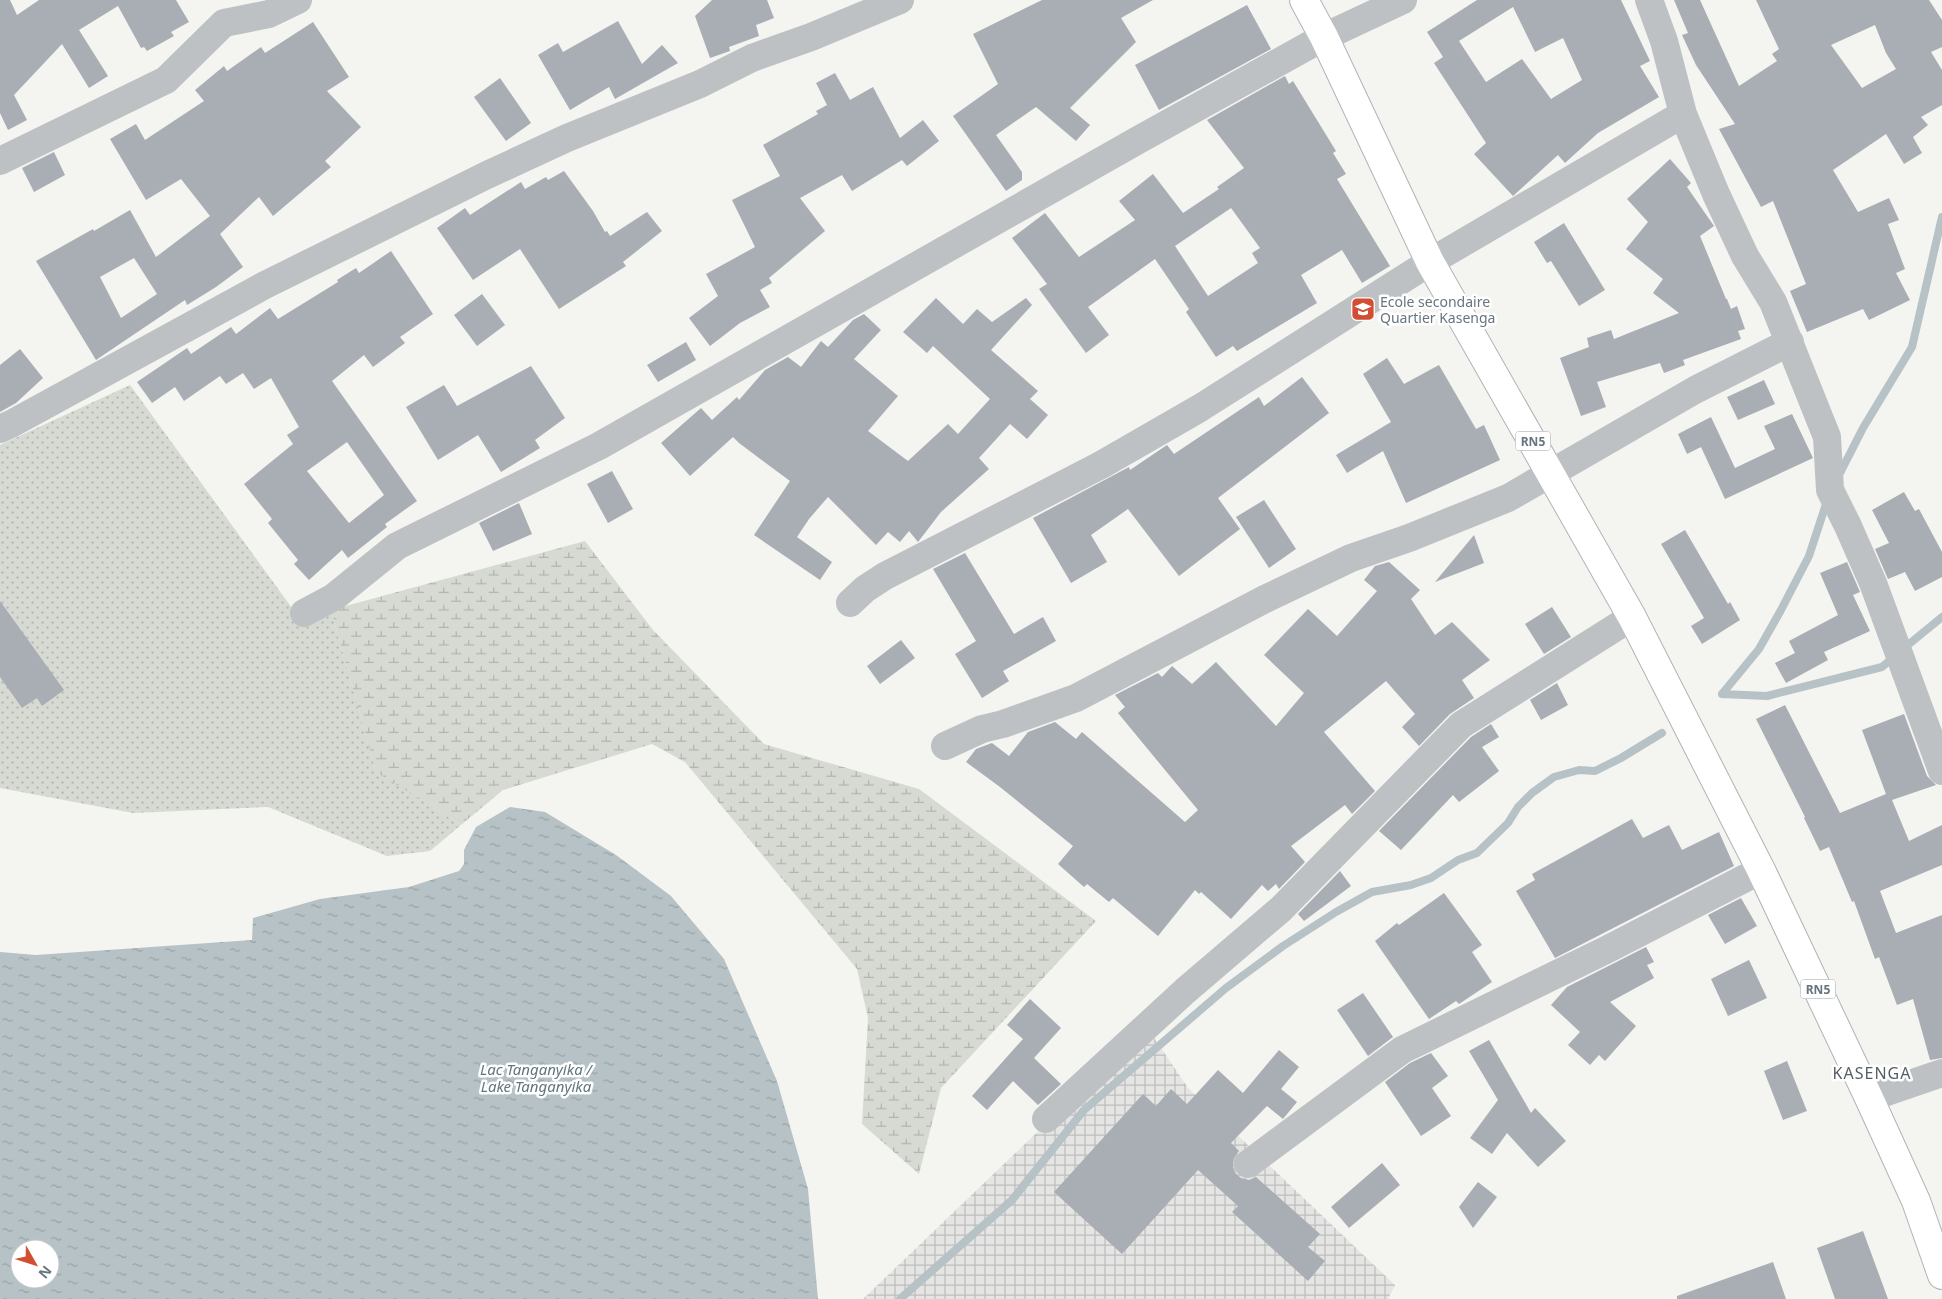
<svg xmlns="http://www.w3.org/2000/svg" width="1942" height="1299" font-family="'Noto Sans',sans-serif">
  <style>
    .industrial { fill: url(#industrial-grid) }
    .grass { fill: url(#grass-dots) }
    .wetland { fill: url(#wetland-marsh) }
    .water { fill: url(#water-ripples); fill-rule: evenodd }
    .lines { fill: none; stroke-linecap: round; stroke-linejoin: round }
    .stream { stroke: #b6c2c5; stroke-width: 8 }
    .building { fill: #a8aeb3; fill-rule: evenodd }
    .highway-casing { stroke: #b0b4b6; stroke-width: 30 }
    .street { stroke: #bdc1c4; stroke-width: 28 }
    .highway { stroke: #fff; stroke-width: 28 }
    .labels { text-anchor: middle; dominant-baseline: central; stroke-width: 5; stroke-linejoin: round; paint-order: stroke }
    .shield { fill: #fff; stroke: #949ea5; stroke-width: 1 }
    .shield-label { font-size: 12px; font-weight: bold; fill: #66757f }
    .poi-label { font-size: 14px; fill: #66757f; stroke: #fff; text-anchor: start }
    .water-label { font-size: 15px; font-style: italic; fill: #62777c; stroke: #fff }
    .quarter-label { font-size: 16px; letter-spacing: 1px; fill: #535e65; stroke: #fff }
  </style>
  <defs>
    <pattern id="industrial-grid" width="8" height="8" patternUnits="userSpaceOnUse" patternTransform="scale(1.25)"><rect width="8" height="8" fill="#e5e5e4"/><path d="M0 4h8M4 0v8" fill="none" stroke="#bdbebe"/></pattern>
    <pattern id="grass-dots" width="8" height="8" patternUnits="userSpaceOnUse" patternTransform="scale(1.25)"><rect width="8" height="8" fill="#d6dad2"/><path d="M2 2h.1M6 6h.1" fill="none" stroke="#b1b5b0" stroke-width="1.8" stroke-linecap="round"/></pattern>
    <pattern id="wetland-marsh" width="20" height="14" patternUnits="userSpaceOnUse" patternTransform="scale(1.25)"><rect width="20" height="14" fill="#d6dad2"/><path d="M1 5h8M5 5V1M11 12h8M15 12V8" fill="none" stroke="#b1b5b0"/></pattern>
    <pattern id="water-ripples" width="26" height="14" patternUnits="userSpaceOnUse" patternTransform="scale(1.25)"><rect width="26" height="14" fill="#b6c2c5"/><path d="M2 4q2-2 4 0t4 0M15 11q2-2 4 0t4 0" fill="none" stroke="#98a2a5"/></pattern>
  </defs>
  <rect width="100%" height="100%" fill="#f4f4f1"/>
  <path class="industrial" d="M1147,1027l41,61 207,197 -7,14h-525z"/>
  <path class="grass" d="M130,385l170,234 31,-9 45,161 85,54 -31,26 -43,5 -119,-49 -135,6 -133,-25v-343z"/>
  <path class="wetland" d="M585,541l68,89 111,114 155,45 177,132 -155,167 -22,86 -57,-50 6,-106 -11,-49 -172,-207 -33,-18 -149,46 -42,35 -85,-53 -45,-162z"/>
  <path class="water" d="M510,807l35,5 71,43 55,41 53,63 53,122 31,108 10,110h-818v-347l36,3 216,-15 1,-22 67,-19 89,-12 50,-16 5,-7v-14l12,-23zM20,1249h30v30h-30z"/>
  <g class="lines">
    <path class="stream" d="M1839,475l24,-47 49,-81 30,-130
      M1903,649l39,-32
      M1722,694l37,-45 22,-39 28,-54 18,-55
      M1722,694l45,2 115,-29 13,-11
      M900,1299l112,-99 72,-90 142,-122 57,-42 53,-34 36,-20 39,-7 20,-7 27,-18 19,-7 31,-30 10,-16 14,-14 22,-16 25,-7 16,1 26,-13 41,-25"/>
  </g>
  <path class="building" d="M0,0h10l7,15 22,-15h137l13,22 -18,10 3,4 -27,15 -3,-4 -3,1 -23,-42 -39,24 29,46 -19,12 -27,-44 -48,51 13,25 -19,10 -8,-17z
    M712,0h55l7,18 -18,7 3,11 -30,11 1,4 -20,7 -15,-42z
    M1042,0h111l-32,18 15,24 -66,66 20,17 -14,16 -40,-34 -40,28 26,37v8l-16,11 -53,-75 45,-32 -25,-50z
    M1477,0h144l29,61 -10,5 19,31 -61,36 -33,30 -7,-8 -45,41 -39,-42 12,-11 -52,-80 9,-6 -16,-25zM1513,7l22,45 28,-14 19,42 -31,19 -29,-40 -36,23 -27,-41z
    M1674,0h26l39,86 38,-25 -5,-7 7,-5 -23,-49h173l13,20v27l-11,5 11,18v35l-21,12 7,8 -15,12 9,16 -18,11 -18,-30 -53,36 25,42 31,-14 10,22 -11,4 17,45 -9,4 14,27 -41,20 -6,-11 -56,23 -17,-41 16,-7 -33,-83 -12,6 -42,-78 16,-5 -39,-59 -14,-30 6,-2zM1875,25l11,28 10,16 -34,19 -31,-43z
    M1247,5l24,44 -112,61 -24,-45z
    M618,21l24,43 20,-19 16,18 -63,36 -6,-12 -39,23 -32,-55 20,-12 5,9z
    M313,22l36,55 -22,14 34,36 -36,34 6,6 -58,49 -14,-19 -39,37 23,33 -27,20 -29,18 -2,-5 -89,60 -60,-99 57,-32 1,2 36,-21 26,47 54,-41 -29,-37 -35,21 -36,-61 26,-15 9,16 59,-39 -9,-11 29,-24 3,5 34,-24 4,6zM134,258l23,36 -36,24 -21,-41z
    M835,73l15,27 23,-13 27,51 23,-18 16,21 -32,25 -5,-6 -50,31 -10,-16 -42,23 25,33 -56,47 3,5 -12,7 10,17 -30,16 -30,23 -21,-28 29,-22 -12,-22 49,-27 -23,-47 48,-24 -17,-31 55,-31 -2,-3 11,-6 -11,-22z
    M1285,76l4,8 4,-3 43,70 -3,2 13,21 -9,5 53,87 -28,17 -20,-33 -41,25 16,28 -80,48 -4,-5 -17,11 -30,-45 3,-3 -34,-50 -67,48 21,28 -23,18 -47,-64 8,-5 -35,-46 33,-25 34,44 56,-37 -16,-19 34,-27 30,39 36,-24 -2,-2 27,-19 -37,-48zM1231,208l29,40 -8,5 6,10 -50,33 -33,-50z
    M500,78l31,45 -25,18 -32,-44z
    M54,152l11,23 -31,17 -12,-24z
    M1670,159l21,24 -4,4 27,39 -14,10 26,63h1l4,10 6,-3 8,23 -7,2 3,8 -58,21 2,5 -21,8 -4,-10 -63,19 9,25 -25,9 -21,-58 29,-11 -2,-9 24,-8 3,9 65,-26 -26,-20 10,-14 -37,-30 22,-27 -21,-23z
    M564,171l29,40 12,21 2,-1 3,5 37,-24 15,19 -39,31 3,4 -67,43 -39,-60 -47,31 -36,-52 28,-20 5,7 51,-33 4,7 21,-12 2,3z
    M1564,223l41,67 -26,16 -28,-45 -4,2 -13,-21z
    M391,251l42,63 -33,23 5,6 -32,24 -9,-12 -32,26 85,120 -32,23 2,3 -39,31 -6,-8 -33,30 -15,-16 4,-4 -30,-37 4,-4 -28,-35 49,-40 -6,-9 12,-8 -28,-49 -17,11 -11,-16 -17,11 -6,-8 -36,25 -9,-14 -23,16 -15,-21 50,-34 4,6 40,-27 5,7 34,-26 8,11 60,-37 -1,-2 19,-12 3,5zM347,442l37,53 -35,28 -42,-52z
    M482,294l23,31 -28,21 -23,-31z
    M936,298l27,26 14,-15 15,13 34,-24 6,7 -41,45 47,41 -8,8 18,16 -21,24 -17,-15 -31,34 10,11 -48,43 -23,30 -9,-11 -9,11 -12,-10 -12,13 -48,-48 -19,22 -12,18 35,25 -12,18 -66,-45 36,-54 -51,-38 -6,-6 -43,39 -29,-33 40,-35 11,12 25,-23 2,3 26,-30 23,-13 13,10 20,-26 7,6 25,-27 11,-6 17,16 -27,29 44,37 -30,35 40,30 40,-37 10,10 32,-35 -57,-53 -6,7 -24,-21z
    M686,342l10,18 -38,22 -11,-17z
    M20,349l23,29 -27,25 -16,9v-47z
    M1387,358l17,26 35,-19 37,64 8,-4 16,35 -94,43 -23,-52 -36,22 -11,-18 55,-33 -28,-48z
    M531,366l34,52 -30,22 5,8 -39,24 -23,-37 -40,25 -32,-53 38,-22 13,21z
    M1302,377l27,36 -111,85 22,31 -61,47 -51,-67 -37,26 16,27 -36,21 -38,-65 96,-51 1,3 37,-25 7,9 85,-57 5,9z
    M1764,380l11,24 -37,16 -11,-23z
    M1792,414l21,44 -88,41 -24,-52 -14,7 -9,-20 33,-17 24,51 40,-19 -11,-23z
    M612,471l21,38 -25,14 -21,-39z
    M1904,492l11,19 4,-2 23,43v25l-27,14 -10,-19 -17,7 -13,-30 14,-6 -17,-33z
    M1264,500l32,49 -27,19 -33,-51z
    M519,503l13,31 -39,17 -14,-28z
    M1685,530l43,74 2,-2 10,18 -38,24 -11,-18 13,-8 -43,-74z
    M1474,535l10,28 -49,19z
    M965,553l49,81 29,-17 13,24 -53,30 6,10 -27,17 -27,-44 21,-13 -43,-72z
    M1389,562l31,28 -9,9 24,36 17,-13 38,38 -28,20 12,18 -24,16 -31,32 -17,-19 13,-13 -29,-33 -62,51 51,59 -23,23 -7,-9 -54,41 14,16 -26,27 -3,-5 -8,7 -6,-6 -31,34 -30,-27 -2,2 -4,-4 -37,46 -45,-38 -4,4 -22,-18 -3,3 -26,-23 15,-18 -73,-59 -34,-25 10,-13 16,-6 17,13 19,-24 27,-10 21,17 6,-7 103,90 13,-12 -80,-97 7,-6 -10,-12 43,-22 4,4 10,-11 20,18 24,-22 60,64 28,-33 -40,-38 44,-46 29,27 40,-45 -13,-11 11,-14z
    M1847,562l13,30 -7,3 17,36 -46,21 4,8 -42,23 -11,-20 20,-10 -6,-12 49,-26 -18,-42z
    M0,601l64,89 -22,16 -5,-8 -15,10 -22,-31z
    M1552,607l19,30 -27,17 -19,-30z
    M901,640l14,18 -35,26 -13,-18z
    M1557,683l11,22 -27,15 -11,-20z
    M1785,705l55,108 46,-19 -24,-64 42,-16 23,62 9,9 -44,15 17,41 33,-16v40l-62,26 16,42 46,-18v143l-12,2 -17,-61 -16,6 -18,-48 -4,2 -21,-58 -2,1 -23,-55 -9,4 -16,-33 1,-1 -49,-98z
    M1491,724l8,13 -17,10 17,24 -40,31 -6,-7 -52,55 -22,-19 92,-94z
    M1632,819l11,19 26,-13 13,25 37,-18 15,34 -179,92 -39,-67 19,-11 -3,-6z
    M1340,871l11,15 -47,35 -6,-7z
    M1444,893l38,52 -10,7 20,30 -33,22 -3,-3 -27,18 -54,-78 22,-18 2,2z
    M1741,898l16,28 -32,18 -17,-29z
    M1646,947l8,15 -7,3 7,13 -44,24 26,24 -31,35 -6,-6 -9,10 -22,-20 12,-13 -29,-27 16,-18z
    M1749,960l18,38 -39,18 -17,-37z
    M1363,993l30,44 -25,19 -31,-46z
    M1030,999l31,29 -27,30 27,26 -23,21 -25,-24 -26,29 -15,-14 51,-57 -16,-14z
    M1489,1040l42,73 4,-5 31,33 -28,26 -31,-34 -15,21 -22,-16 28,-38 -29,-49z
    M1279,1050l20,17 -18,22 16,13 -14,17 -16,-13 -36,37 8,8 -5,7 -1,8 2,7 6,5 8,2 7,-3 64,57 -12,13 17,14 -17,20 -76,-69 6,-6 -40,-36 -76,84 -68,-62 89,-98 13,12 15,-17 16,15 31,-34 25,23z
    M1431,1053l17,23 -16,12 19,28 -30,20 -36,-54 25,-19z
    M1787,1061l20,50 -24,9 -19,-49z
    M1382,1163l18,22 -51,43 -18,-21z
    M1478,1182l19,15 -24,31 -14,-21z
    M1863,1231l25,68h-53l-18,-51z
    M1773,1262l13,37h-109v-3z"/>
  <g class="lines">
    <g class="highway-casing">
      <path id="highway" d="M1304,0l20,37 106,225 202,355 129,253 108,228 47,103 26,74"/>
    </g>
    <path class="street" d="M1649,0l15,41 19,73 33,80 29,62 28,46 54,135 3,53 18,36 25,57 69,188
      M0,161l166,-81 58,-57 45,-9 29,-14
      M0,429l11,-5 254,-139 222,-110 80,-37 133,-54 52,-26 59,-21 89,-37
      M850,603l15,-14 20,-13 216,-111 99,-57 230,-146 253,-148
      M304,613l30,-16 63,-51 202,-100 541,-307 184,-102 79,-37
      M945,746l37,-17 21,-5 73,-26 189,-99 86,-41 58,-20 99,-40 187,-108 95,-48
      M1869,1098l73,-25
      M1046,1119l139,-128 96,-82 180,-184 171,-108
      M1248,1164l154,-114 204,-100 155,-80"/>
    <use href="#highway" class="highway"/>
  </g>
  <defs>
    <g id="school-square" transform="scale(1.25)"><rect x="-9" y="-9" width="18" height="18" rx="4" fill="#d24e33" stroke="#fff"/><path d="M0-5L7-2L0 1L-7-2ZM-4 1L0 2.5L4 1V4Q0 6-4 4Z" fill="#fff"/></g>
  </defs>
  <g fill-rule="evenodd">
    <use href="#school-square" x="1363" y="309"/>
  </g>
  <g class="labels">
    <g class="shield">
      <rect x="1515.5" y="431.5" width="35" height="19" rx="4"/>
      <rect x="1800.5" y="979.5" width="35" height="19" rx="4"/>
    </g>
    <g class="shield-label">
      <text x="1533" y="441">RN5</text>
      <text x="1818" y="989">RN5</text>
    </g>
    <g class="poi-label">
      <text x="1380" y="301">Ecole secondaire<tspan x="1380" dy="16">Quartier Kasenga</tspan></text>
    </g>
    <g class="water-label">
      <text x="536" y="1069">Lac Tanganyika /<tspan x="536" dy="17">Lake Tanganyika</tspan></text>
    </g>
    <g class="quarter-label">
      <text x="1872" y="1073">KASENGA</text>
    </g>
  </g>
  <g transform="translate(35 1264) rotate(129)"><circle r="24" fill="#ffffff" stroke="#c2c8cc"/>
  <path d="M0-4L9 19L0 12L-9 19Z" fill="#d24e33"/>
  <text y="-8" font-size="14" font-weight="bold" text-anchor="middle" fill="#66757f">N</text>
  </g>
</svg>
